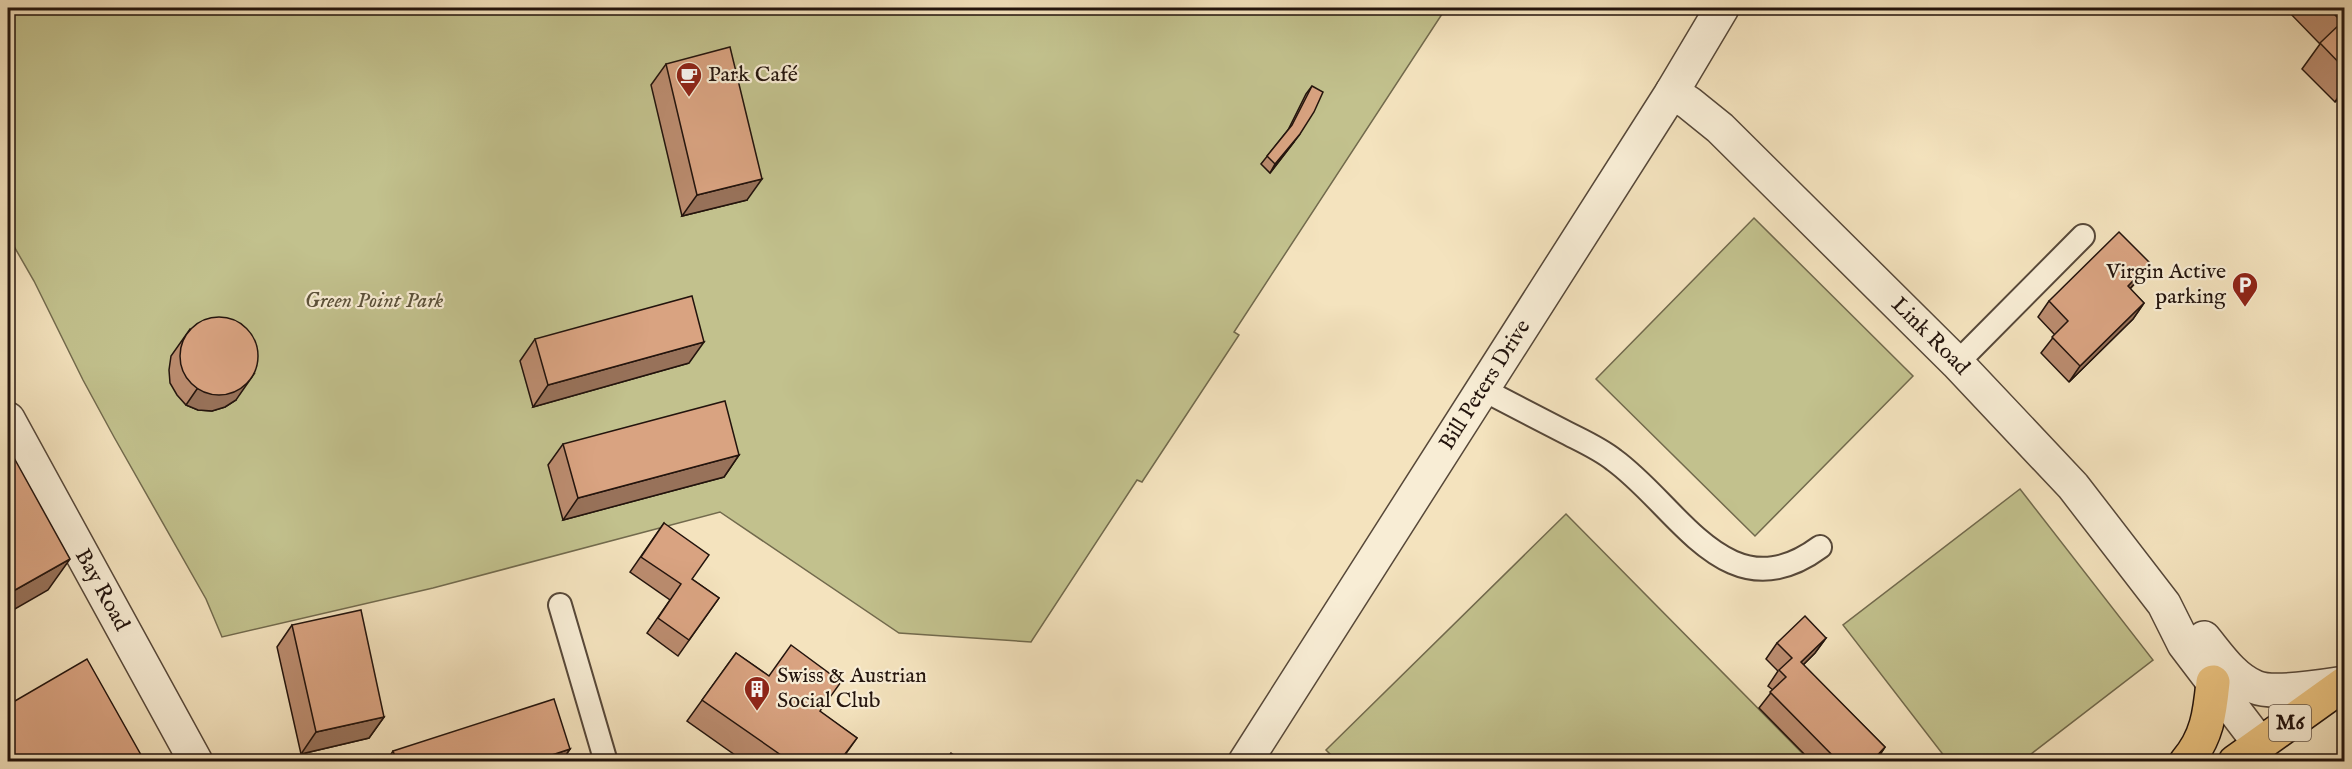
<svg xmlns="http://www.w3.org/2000/svg" width="2352" height="769" font-family="'IM FELL English',serif">
  <style>
    .green { fill: #c2c18d; stroke: #726a4d; stroke-width: 1.5 }
    .lines { fill: none; stroke-linecap: round; stroke-linejoin: round }
    .service-casing { stroke: #574839; stroke-width: 26 }
    .minor-casing { stroke: #574839; stroke-width: 36 }
    .primary-casing { stroke: #23140d; stroke-width: 36 }
    .service { stroke: #f8edd5; stroke-width: 22 }
    .minor { stroke: #f8edd5; stroke-width: 33 }
    .primary { stroke: #eac27f; stroke-width: 33 }
    .wall { fill: #bb8c6f; stroke: #23140d; stroke-width: 1.5 }
    .shaded-wall { fill: #98725a; stroke: #23140d; stroke-width: 1.5 }
    .building { fill: #d9a381; stroke: #23140d; stroke-width: 1.5 }
    .labels { text-anchor: middle; dominant-baseline: central; stroke-width: 4.5; stroke-linejoin: round; paint-order: stroke }
    .shield { fill: #f8edd5; stroke: #635549; stroke-width: 1.5 }
    .shield-label { font-size: 21px; font-weight: bold; fill: #23140d }
    .poi-label { font-size: 22px; fill: #23140d; stroke: #f8edd5; text-anchor: start }
    .park-label { font-size: 22px; font-style: italic; fill: #5b513a; stroke: #f8edd5 }
    .street-label { font-size: 22px; fill: #23140d; stroke: #f8edd5 }
  </style>
  <rect width="100%" height="100%" fill="#f4e3be"/>
  <filter id="stains"><feTurbulence type="fractalNoise" baseFrequency=".00333" numOctaves="4"/><feColorMatrix values="0 0 0 0 .2 0 0 0 0 .09 0 0 0 0 .02 0 0 0 .5 -.17"/></filter>
  <radialGradient id="worn" r=".72"><stop offset=".6" stop-color="#630" stop-opacity="0"/><stop offset="1" stop-color="#630" stop-opacity=".3"/></radialGradient>
  <path class="green" d="M8,8h1438l-212,324 5,3 -97,147 -5,-2 -106,162 -132,-9 -179,-121 -287,76 -211,49 -16,-38 -92,-162 -31,-57 -49,-99 -26,-45z
    M1754,218l159,158 -158,160 -159,-157z
    M2020,489l133,171 -131,101h-74l-105,-136z
    M1566,514l244,247h-473l-11,-11z"/>
  <g class="lines">
    <g class="service-casing">
      <path id="service" d="M1957,363l126,-127
        M1482,389c27,14 54,28 81,42 17,9 36,17 51,29 65,47 114,155 206,87
        M560,605l46,157"/>
    </g>
    <g class="minor-casing">
      <g id="minor">
        <path id="s1" d="M1672,92l17,11 31,25 237,235 116,123 91,118 20,40 76,100"/>
        <path id="s2" d="M8,419l188,343"/>
        <path d="M2204,638c14,17 29,40 51,49 18,8 69,-1 89,-4"/>
        <path id="s3" d="M1245,762l427,-670 50,-84"/>
      </g>
    </g>
    <g class="primary-casing">
      <path id="primary" d="M2186,762c21,-24 24,-49 27,-80
        M2235,762l109,-78"/>
    </g>
    <use href="#service" class="service"/>
    <use href="#minor" class="minor"/>
    <use href="#primary" class="primary"/>
  </g>
  <path class="wall" d="M2285,8h59v85l-9,9 -33,-33 18,-25z
    M666,64l81,136 -65,16 -31,-131z
    M1312,86l-18,56 -24,31 -9,-9 27,-34 18,-36z
    M2139,279l-9,10 14,14 -11,16 -64,63 -28,-29 14,-18 -17,-18 11,-16z
    M190,329l46,71 -11,7 -13,4 -14,-1 -12,-5 -9,-10 -7,-12 -1,-13 2,-14z
    M535,339l154,24 -156,44 -13,-46z
    M563,444l176,11 -15,22 -161,43 -15,-55z
    M664,523l28,56 27,19 -41,58 -31,-23 23,-33 -40,-28z
    M292,625l92,92 -15,21 -68,16 -24,-107z
    M1826,638l-11,15 -12,12 82,82 -10,15h-63l-53,-54 14,-18 -5,-4 10,-15 -12,-12 11,-16z
    M736,653l121,85 -17,24h-95l-58,-41z
    M570,749l-9,13h-175l7,-11z"/>
  <path class="shaded-wall" d="M2344,88v4l-9,10z
    M1300,134l-6,8 -24,31 5,-9z
    M762,179l-15,21 -65,16 15,-21z
    M2150,263l-11,16 -22,23 11,-16z
    M2144,303l-11,16 -64,63 11,-16z
    M704,342l-15,21 -156,44 15,-22z
    M254,374l-18,26 -11,7 -13,4 -14,-1 -12,-5 11,-16z
    M739,455l-15,22 -161,43 15,-22z
    M70,559l-22,31 -40,23v-19z
    M1826,638l-11,15 -25,25 11,-16z
    M384,717l-15,21 -68,16 15,-22z
    M1885,747l-10,15h-4z
    M570,749l-9,13h-30z"/>
  <path class="building" d="M2328,8h16v60l-24,-25 22,-21z
    M730,47l32,132 -65,16 -31,-131z
    M1312,86l11,6 -9,20 -14,22 -25,30 -8,-8 25,-31z
    M2119,232l31,31 -22,23 16,17 -64,63 -28,-29 16,-16 -19,-20z
    M692,296l12,46 -156,43 -13,-46z
    M180 356a39 39 0 1 1 78 0a39 39 0 1 1-78 0Z
    M725,401l14,54 -161,43 -15,-54z
    M8,447l62,112 -62,35z
    M664,523l45,32 -17,24 27,19 -30,42 -31,-22 23,-34 -40,-27z
    M361,610l23,107 -68,15 -24,-107z
    M1805,616l21,22 -25,24 84,85 -14,15h-32l-69,-70 16,-15 -7,-7 13,-12 -15,-15z
    M791,645l50,37 -21,29 37,27 -18,24h-48l-89,-62 34,-47 33,23z
    M87,659l58,103h-137v-57z
    M554,699l16,50 -39,13h-134l-4,-11z
    M951,753l13,9h-19z
    M887,756l9,6h-13z"/>
  <defs>
    <g id="cafe-pin" transform="scale(1.35)"><path d="M0 17L-7.5 6A9.5 9.5 0 1 1 7.5 6Z" fill="#8f2418" stroke="#f8edd5"/><path d="M-5.5-4.5H6V0H3Q3 3.5 0 3.5H-2.5Q-5.5 3.5-5.5 0ZM3-3.2v2h1.7v-2ZM-6 4.5H4V6H-6Z" fill="#fff"/></g>
    <g id="parking-pin" transform="scale(1.35)"><path d="M0 17L-7.5 6A9.5 9.5 0 1 1 7.5 6Z" fill="#8f2418" stroke="#f8edd5"/><path d="M-3.5-5.5H1a3.5 3.5 0 0 1 0 7H-1V5.5H-3.5ZM-1-3.4V-.6H.8a1.4 1.4 0 0 0 0-2.8Z" fill="#fff"/></g>
    <g id="building-pin" transform="scale(1.35)"><path d="M0 17L-7.5 6A9.5 9.5 0 1 1 7.5 6Z" fill="#8f2418" stroke="#f8edd5"/><path d="M-4-6H4V6H1V3H-1V6H-4ZM-2.5-4.3h1.7v1.8h-1.7ZM.8-4.3h1.7v1.8H.8ZM-2.5-1h1.7V.8h-1.7ZM.8-1h1.7V.8H.8Z" fill="#fff"/></g>
  </defs>
  <g fill-rule="evenodd">
    <use href="#cafe-pin" x="689" y="75"/>
    <use href="#parking-pin" x="2245" y="285"/>
    <use href="#building-pin" x="757" y="689"/>
  </g>
  <g class="labels">
    <rect class="shield" x="2269" y="705" width="42" height="36" rx="4.5"/>
    <g class="shield-label">
      <text x="2290" y="723">M6</text>
    </g>
    <g class="poi-label">
      <text x="708" y="75">Park Café</text>
      <text x="2226" y="272" text-anchor="end">Virgin Active<tspan x="2226" dy="25">parking</tspan></text>
      <text x="777" y="676">Swiss &amp; Austrian<tspan x="777" dy="25">Social Club</tspan></text>
    </g>
    <g class="park-label">
      <text x="374" y="301">Green Point Park</text>
    </g>
    <g class="street-label">
      <text stroke="none"><textPath href="#s1" startOffset="356">Link Road</textPath></text>
      <text stroke="none"><textPath href="#s3" startOffset="447">Bill Peters Drive</textPath></text>
      <text stroke="none"><textPath href="#s2" startOffset="195">Bay Road</textPath></text>
    </g>
  </g>
  <rect width="2352" height="769" fill="none" stroke="#f4e3be" stroke-width="30"/>
  <rect x="9" y="9" width="2334" height="751" fill="none" stroke="#23140d" stroke-width="3"/>
  <rect x="15" y="15" width="2322" height="739" fill="none" stroke="#23140d" stroke-width="1.5"/>
  <rect width="100%" height="100%" filter="url(#stains)"/>
  <rect width="100%" height="100%" fill="url(#worn)"/>
</svg>
